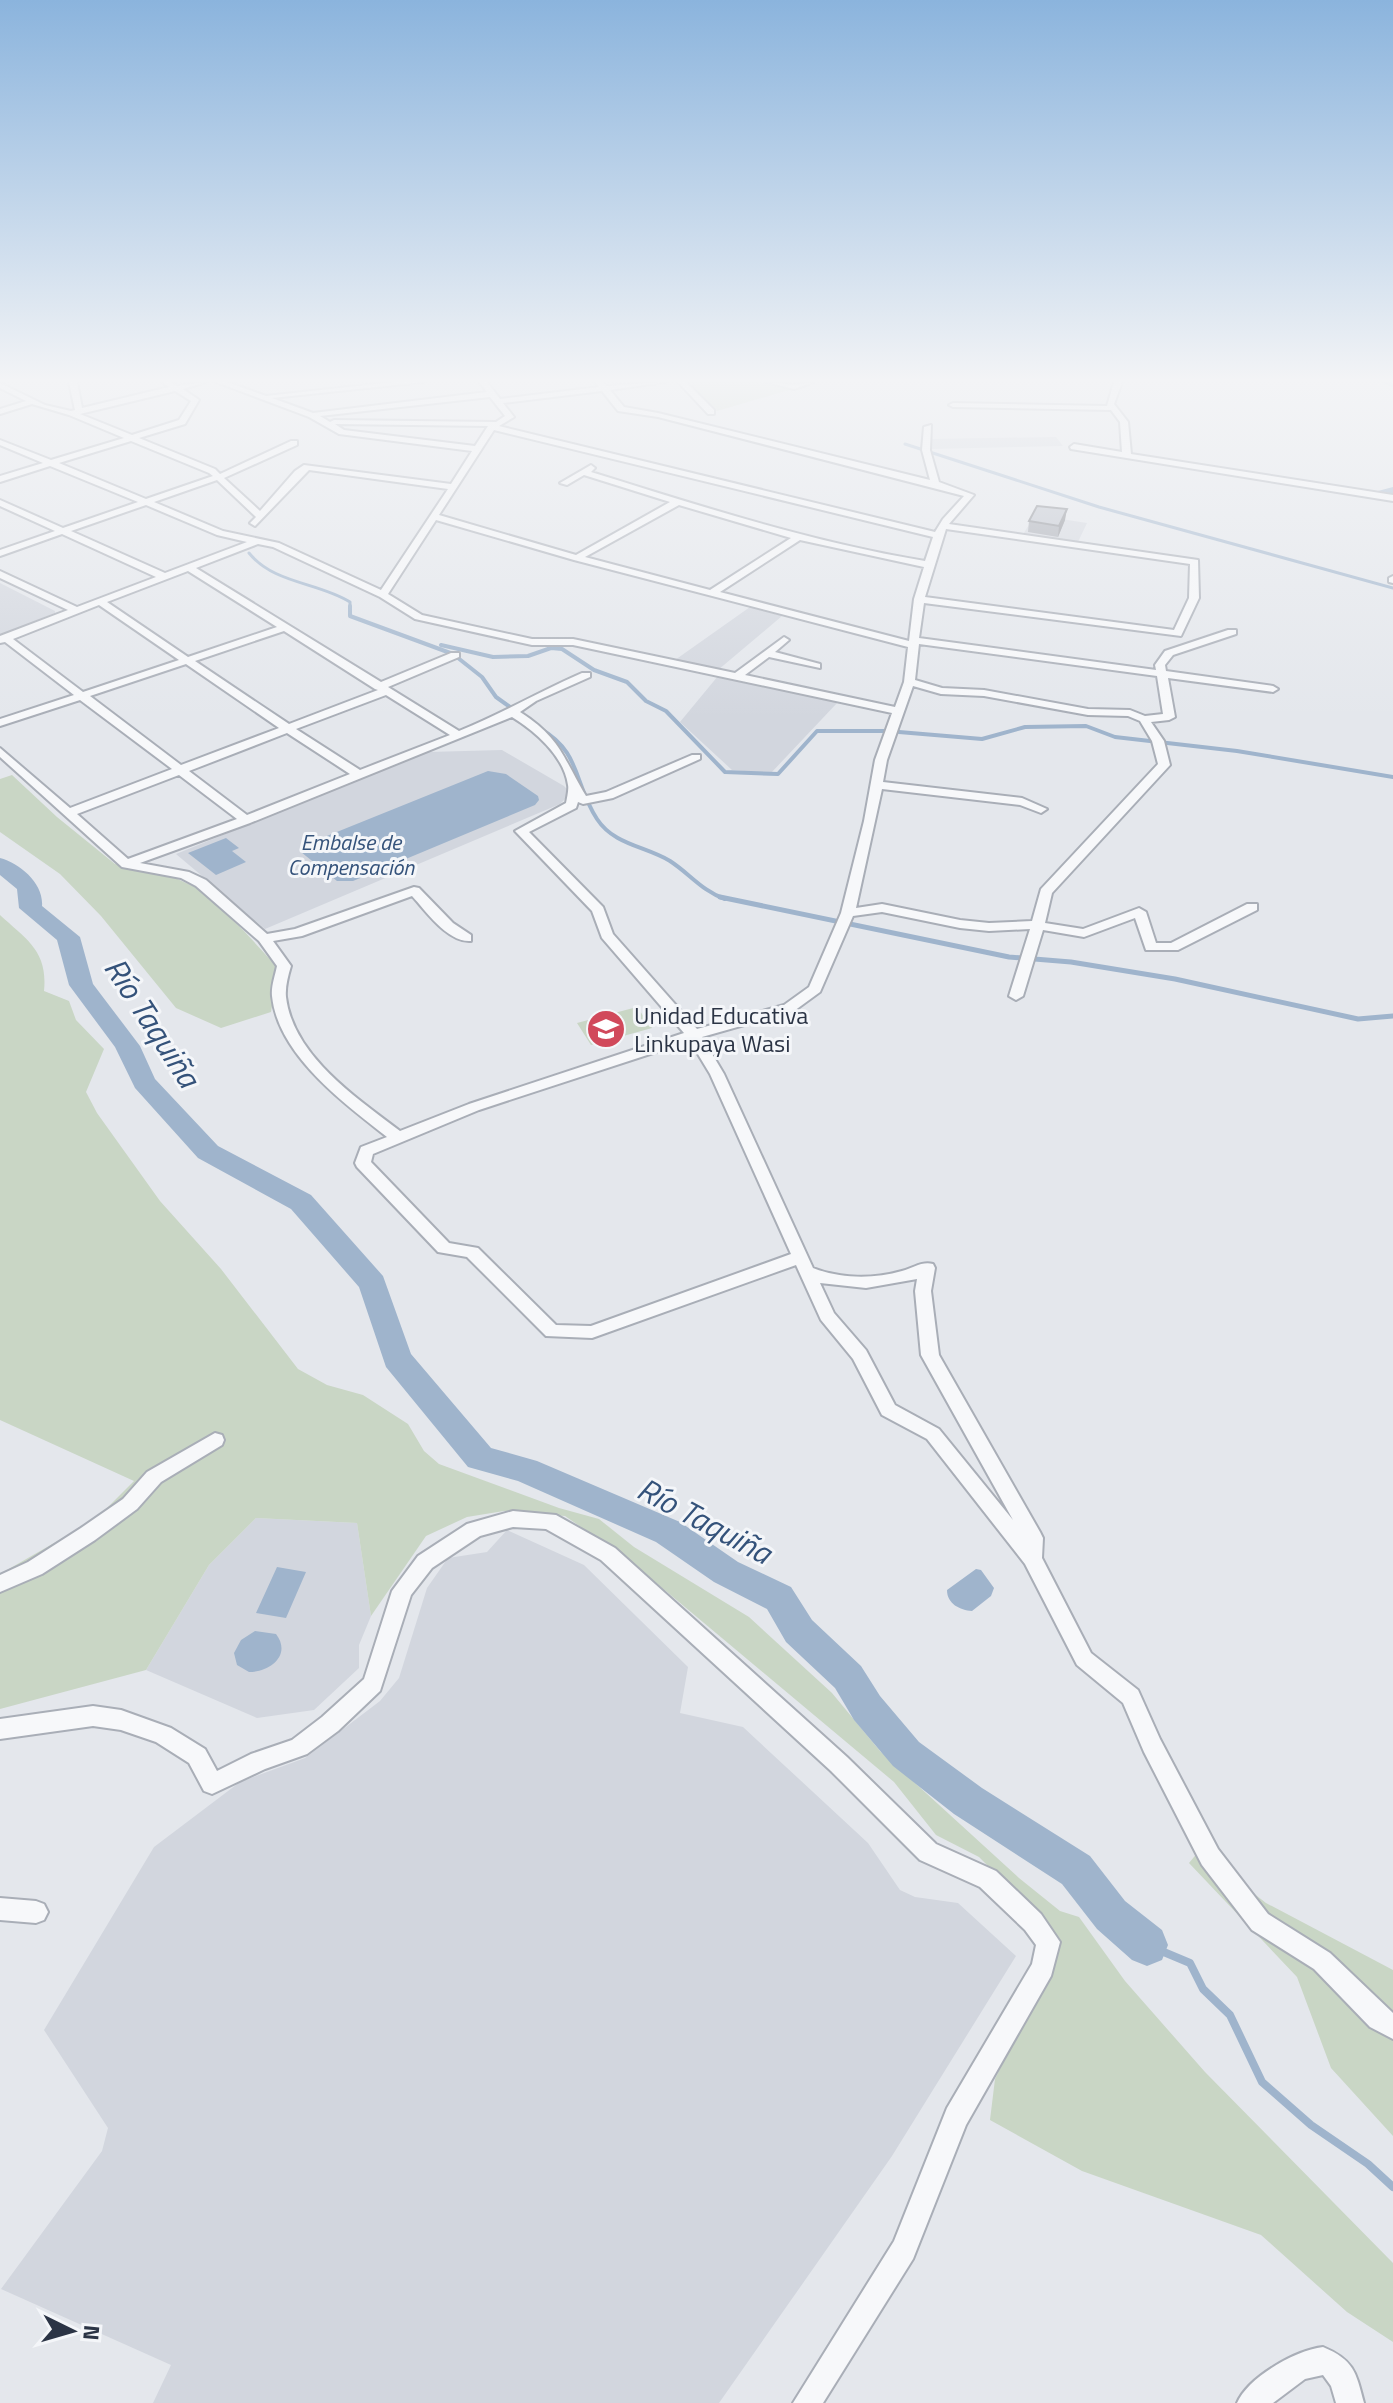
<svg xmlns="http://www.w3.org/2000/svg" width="1393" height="2403" font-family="'Titillium Web',sans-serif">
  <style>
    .built { fill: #d2d6de }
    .green { fill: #c9d6c5 }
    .water { fill: #9fb4cc }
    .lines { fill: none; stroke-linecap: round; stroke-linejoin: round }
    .stream-far3 { stroke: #9fb4cc; stroke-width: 3 }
    .stream-far2 { stroke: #9fb4cc; stroke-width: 4 }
    .stream-far1 { stroke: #9fb4cc; stroke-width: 5 }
    .stream { stroke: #9fb4cc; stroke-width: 8 }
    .canal { fill: #9fb4cc; fill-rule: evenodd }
    .river { fill: #9fb4cc; fill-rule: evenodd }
    .minor-casing { stroke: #a9aeb7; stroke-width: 4 }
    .minor { fill: #f7f8fa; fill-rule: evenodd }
    .wall { fill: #a1a5ae }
    .shaded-wall { fill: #83868d }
    .building { fill: #bbc0ca; stroke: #83868d; stroke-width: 2 }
    .labels { text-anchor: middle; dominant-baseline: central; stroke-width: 6; stroke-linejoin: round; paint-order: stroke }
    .far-water-label { font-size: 22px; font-style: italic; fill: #34527a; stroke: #f4f6f9 }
    .poi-label { font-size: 24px; fill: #2b3445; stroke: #f4f6f9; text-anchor: start }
    .near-water-label { font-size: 32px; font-style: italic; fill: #34527a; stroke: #f4f6f9 }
  </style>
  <rect width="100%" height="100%" fill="#e4e7ec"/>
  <path class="built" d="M1056,437l7,9 -133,3v-10z
    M1035,515l52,8 -10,21 -55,-8z
    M0,583l55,28v2l-55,22z
    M750,607l32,9 -64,54 -43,-10z
    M718,676l120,26 -67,71 -39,-3 -52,-48z
    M502,750l62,36 7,7 -11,11 -295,125 -89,-75 252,-102z
    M256,1518l101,5 14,93 -12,29v23l-45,42 -57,8 -111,-48 63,-105z
    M507,1530l77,35 104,102 -8,46 63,14 125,116 32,47 15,7 43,6 58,53 -124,200 -173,247h-566l18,-38 -170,-76 101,-138 6,-23 -64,-98 110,-183 86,-65 65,-24 75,-57 19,-23 28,-90 21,-30 39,-6z"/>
  <path class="green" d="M687,382h72l37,6 -79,23z
    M12,775l45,42 58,47 54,11 32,15 43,41 34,37 -7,44 -50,16 -45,-20 -75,-92 -41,-42 -60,-42v-53z
    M0,915c27,25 48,36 44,76l25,10 7,19 28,29 -18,43 11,21 63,88 61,68 77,100 29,16 36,10 45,29 16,27 15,13 120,44 40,11 35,28 115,70 83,76 48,58 139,127 41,33 19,6 46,64 80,91 188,191v79l-46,-30 -86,-77 -179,-64 -92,-51 5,-41 66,-134 -16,-22 -66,-66 -43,-22 -42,-53 -264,-221 -65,-45 -61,-5 -37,6 -41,19 -55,80 -14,-93 -101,-5 -47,47 -63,105 -146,39v-135l96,-55 38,-38 -134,-61z
    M637,1007l15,21 -61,17 -14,-22z
    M1199,1851l67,52 127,67v166l-62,-68 -34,-91 -108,-114z"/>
  <path class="water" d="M488,771l18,3 32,22 1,4 -4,5 -182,76h-16l-36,-29 6,-8z
    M226,838l13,10 -7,3 14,11 -30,13 -28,-22z
    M277,1567l29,5 -20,46 -30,-5z
    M976,1569l5,1 13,18 -3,8 -19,15c-12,-1 -25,-7 -25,-21z
    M255,1631l21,3c16,21 -6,38 -27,38l-12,-7 -3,-12 7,-13z"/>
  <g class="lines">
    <path class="stream-far3" d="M1384,382l9,4
      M905,444l194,63 294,81
      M249,553c25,31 69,29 101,49v6"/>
    <path class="stream-far2" d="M350,606v10l103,38 29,23 14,20 35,25
      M441,645l52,12 35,-1 23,-8 11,1 32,21 33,12 19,19 20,10 59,61 53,2 39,-43h67
      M539,728c43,24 34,55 58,91 17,26 48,27 73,42 20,13 32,30 55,38
      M899,732l83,7 43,-12 61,-1 29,11 122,14 156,26"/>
    <path class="stream-far1" d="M720,897l289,60 62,5 104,17 183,40 35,-3"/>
    <path class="stream" d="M1147,1945l43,18 13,26 27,26 32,67 49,43 57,39 25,23"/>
    <path class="canal" d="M1393,487v6l-15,2 -4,-3z"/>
    <path class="river" d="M0,858c20,5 44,26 42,48l38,31 13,47 47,62 15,33 63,67 93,49 72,81 28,78 80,94 46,13 143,61 58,40 53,25 21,33 49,46 19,30 39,46 63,46 108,68 35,45 37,29 6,15 -6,15 -15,6 -15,-6 -35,-31 -35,-45 -108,-70 -61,-48 -39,-46 -19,-32 -49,-46 -19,-33 -53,-27 -58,-40 -138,-61 -50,-14 -82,-100 -27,-80 -68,-78 -93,-51 -63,-70 -20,-41 -46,-62 -12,-45 -38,-32 -2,-19 -17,-14z"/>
    <g class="minor-casing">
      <path id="minor" d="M69,382h8l5,26 87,-21 -7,-5h9l6,4 29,-4 -23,7 16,11 -14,24 -46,14 76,31 5,5 71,-33h6v4l-73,33 36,33 35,-40 9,-6 147,19 21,-33 -133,-17 -30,-17 -93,-35h11l39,14 128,-14h30l-152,16 41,15 174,-21 -8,-10h8l13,17 99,-12 -4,-5h8l3,4 59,-4 -55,8 14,17 34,6 272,67 -8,-30 2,-23 7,-2 -1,25 9,32 35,13 -25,29 249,36 1,38 -18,38 -257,-33 -5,35 237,32 -1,-5 10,-14 63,-21h8v4l-63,21 -8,10 1,6 107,15 5,3 -5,3 -105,-14 7,39 -6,3 -18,2 13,19 6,24 -118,128 -7,30 38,6 56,-21 7,4 10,31h15l76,-39h10v6l-79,40h-32l-11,-32 -51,19 -41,-7 -20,66 -7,4 -7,-4 21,-67 -41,2 -29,-3 -78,-16 -29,4 -33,76 -26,19 -92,26 22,37 89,194c28,11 61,11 89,3 11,-3 20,-10 31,-7l2,4 -4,23 8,64 101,177 3,6 -1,20 49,95 47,37 22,49 58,110 50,65 62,39 63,60v26l-23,-12 -56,-58 -62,-39 -50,-65 -58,-113 -21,-49 -46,-38 -52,-101 -98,-125 -45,-24 -29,-56 -32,-39 -25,-55 -204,73 -46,-2 -79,-79 -29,-5 -81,-85 -2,-4 6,-16 26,-10c-43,-34 -109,-82 -115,-141 -1,-10 3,-20 5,-30l-18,-25 -63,-55 -15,-8 -59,-11 -122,-110v-9l70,60 102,-39 -92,-69 -80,26v-7l74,-24 -69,-53 -5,1v-7l68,-26 -68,-32v-7l77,36 79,-30 -94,-43 -62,22v-6l55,-19 -55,-25v-6l63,28 75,-26 -88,-36 -50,16v-6l43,-13 -43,-18v-5l51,20 73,-22 -55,-23 -37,-11 -32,10v-5l26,-8 -26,-13v-5l45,22 26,6 4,-1zM175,391l16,10 -12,19 -47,15 -52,-21zM602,391l16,20 40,6 306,79 -21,23 -8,13 -436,-106 15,-9 -11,-14zM490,397l15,19 -9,6 -162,-2 -4,2 -10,-6zM335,424l153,2 -13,20 -131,-16zM494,430l439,107 -8,24c-115,-19 -224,-55 -334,-89l4,-4 -4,-3 -31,18 7,2 17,-10 86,27 -94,53 -137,-40zM131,441l78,32 4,3 -67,23 -87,-36zM309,470l139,19 -67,101 -102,-47 -56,-12 -69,-29 63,-22 39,37 -6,6 5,3zM146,505l71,30 30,7 -82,31 -94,-42zM679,505l112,33 -81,52 -125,-33zM436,520l138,40 334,87 -4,35 -9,25 -150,-32 24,-18 51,11v-4l-45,-12 14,-12 -5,-3 -49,36 -162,-34h-41l-110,-24 -34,-21zM946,529l244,35 -1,34 -15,32 -249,-33zM800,540l124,27 -10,32 -5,42 -189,-49zM258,544l15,3 107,50 35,22 117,26h41l319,68 -17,47 -11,61 -23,92 -32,74 -25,18 -87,24 -84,-95 -10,-27 -74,-75 47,-24 2,-6 5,2 30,-6 87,-39v-4h-8l-86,37 -20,4c-23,-38 -25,-58 -66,-84l16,-11 54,-24v-4h-8c-42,18 -80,41 -123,58l-71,-44 71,-30v-4h-8l-70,29 -185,-114zM188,571l89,56 -89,30 -81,-55zM99,605l80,55 -96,32 -70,-53zM284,631l91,58 3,1 -89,34 -94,-63zM919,644l238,32 6,38 -18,2 -15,-6 -42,-1 -104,-19 -42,-2 -27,-8zM186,664l93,64 -98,37 -91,-69zM913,686l28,8 43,2 104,19 40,1 12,5 12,20 6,23 -117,125 -9,32 -43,2 -29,-3 -78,-16 -26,4 26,-119 138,16 21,8 6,-4 -25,-11 -139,-16 4,-22zM386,695l64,40 -90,35 -64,-41zM512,717c23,14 52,39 56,68 1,4 -1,13 -2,18l-51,28 77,80 10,27 82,95 -215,71 -69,27c-43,-33 -107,-75 -114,-134 -1,-10 2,-21 5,-31l-18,-25 29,-5 110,-40c14,15 36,47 59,45v-6l-18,-12 -34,-35 -5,-1 -119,42 -28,5 -61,-54 -17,-8 -49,-9 110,-40zM287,733l63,41 -103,41 -58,-44zM179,775l58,44 -109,40 -51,-45zM690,1041l20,33 81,180 -200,72 -35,-1 -78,-77 -29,-5 -78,-81 2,-8 106,-44zM917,1279l-2,12 6,64 92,165 -74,-91 -44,-24 -29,-55 -32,-37 -14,-30 46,5z
        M678,382h8l28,28v4h-6z
        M766,382l28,3 20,-3 -20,7z
        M1114,382h8l-8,22 14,18 3,32 262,41v6l-322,-52 -1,-2 4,-3 48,8 -2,-30 -9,-12 -158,-3 -4,-2 4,-2 154,3z
        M1393,576v7l-4,-1v-4z
        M215,1433l7,2 2,5 -2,5 -61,37 -24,27 -42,31 -53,34 -42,18v-17l28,-13 53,-34 42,-29 24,-27z
        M513,1511l43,4 59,33 232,209 89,87 60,27 45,43 19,28 -9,34 -85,149 -53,134 -90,144h-30l101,-162 53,-133 85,-144 4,-19 -11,-15 -45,-43 -60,-27 -89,-89 -230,-211 -55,-31 -33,-2 -33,9 -48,32 -21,27 -31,96 -42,40 -31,23 -42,15 -53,25 -8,-3 -15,-28 -33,-21 -35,-12 -28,-4 -93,13v-20l93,-13 28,4 50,18 34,21 12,22 34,-17 41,-14 30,-23 42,-38 28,-88 26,-35 49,-32z
        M0,1898l36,3 8,3 4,8 -4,8 -8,3 -36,-3z
        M1323,2347c31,13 33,25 41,56h-28l-5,-17 -8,-11 -18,4 -32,24h-36c11,-26 59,-53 86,-56z"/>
    </g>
    <use href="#minor" class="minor"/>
  </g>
  <path class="wall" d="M1065,520l-7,17 -30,-5 1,-11z"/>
  <path class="shaded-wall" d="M1067,509l-2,11 -7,17 1,-11z"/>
  <path class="building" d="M1037,506l30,3 -8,17 -30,-5z"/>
  <linearGradient id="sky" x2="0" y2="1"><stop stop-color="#8bb4dd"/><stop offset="0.53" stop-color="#f3f4f6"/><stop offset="1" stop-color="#f3f4f6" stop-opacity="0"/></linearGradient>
  <rect width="1393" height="718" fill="url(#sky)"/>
  <defs>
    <g id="school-disc" transform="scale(2)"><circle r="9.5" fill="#d1495b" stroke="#f4f6f9"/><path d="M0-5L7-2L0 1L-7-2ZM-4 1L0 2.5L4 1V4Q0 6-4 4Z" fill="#fff"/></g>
  </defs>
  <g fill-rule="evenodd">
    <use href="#school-disc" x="606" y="1029"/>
  </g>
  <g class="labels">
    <g class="far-water-label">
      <text x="351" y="842">Embalse de<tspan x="351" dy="25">Compensación</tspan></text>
    </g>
    <g class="poi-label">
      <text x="634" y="1015">Unidad Educativa<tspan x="634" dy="28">Linkupaya Wasi</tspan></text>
    </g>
    <g class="near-water-label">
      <text transform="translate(153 1022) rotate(57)">Río Taquiña</text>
      <text transform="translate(705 1520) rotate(28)">Río Taquiña</text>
    </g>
  </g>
  <g transform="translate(72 2331) rotate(95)" stroke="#f4f6f9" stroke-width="6" paint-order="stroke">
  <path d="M0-6L14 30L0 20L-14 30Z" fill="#2b3445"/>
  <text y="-12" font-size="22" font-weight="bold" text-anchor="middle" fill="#2b3445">N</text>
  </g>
</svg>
